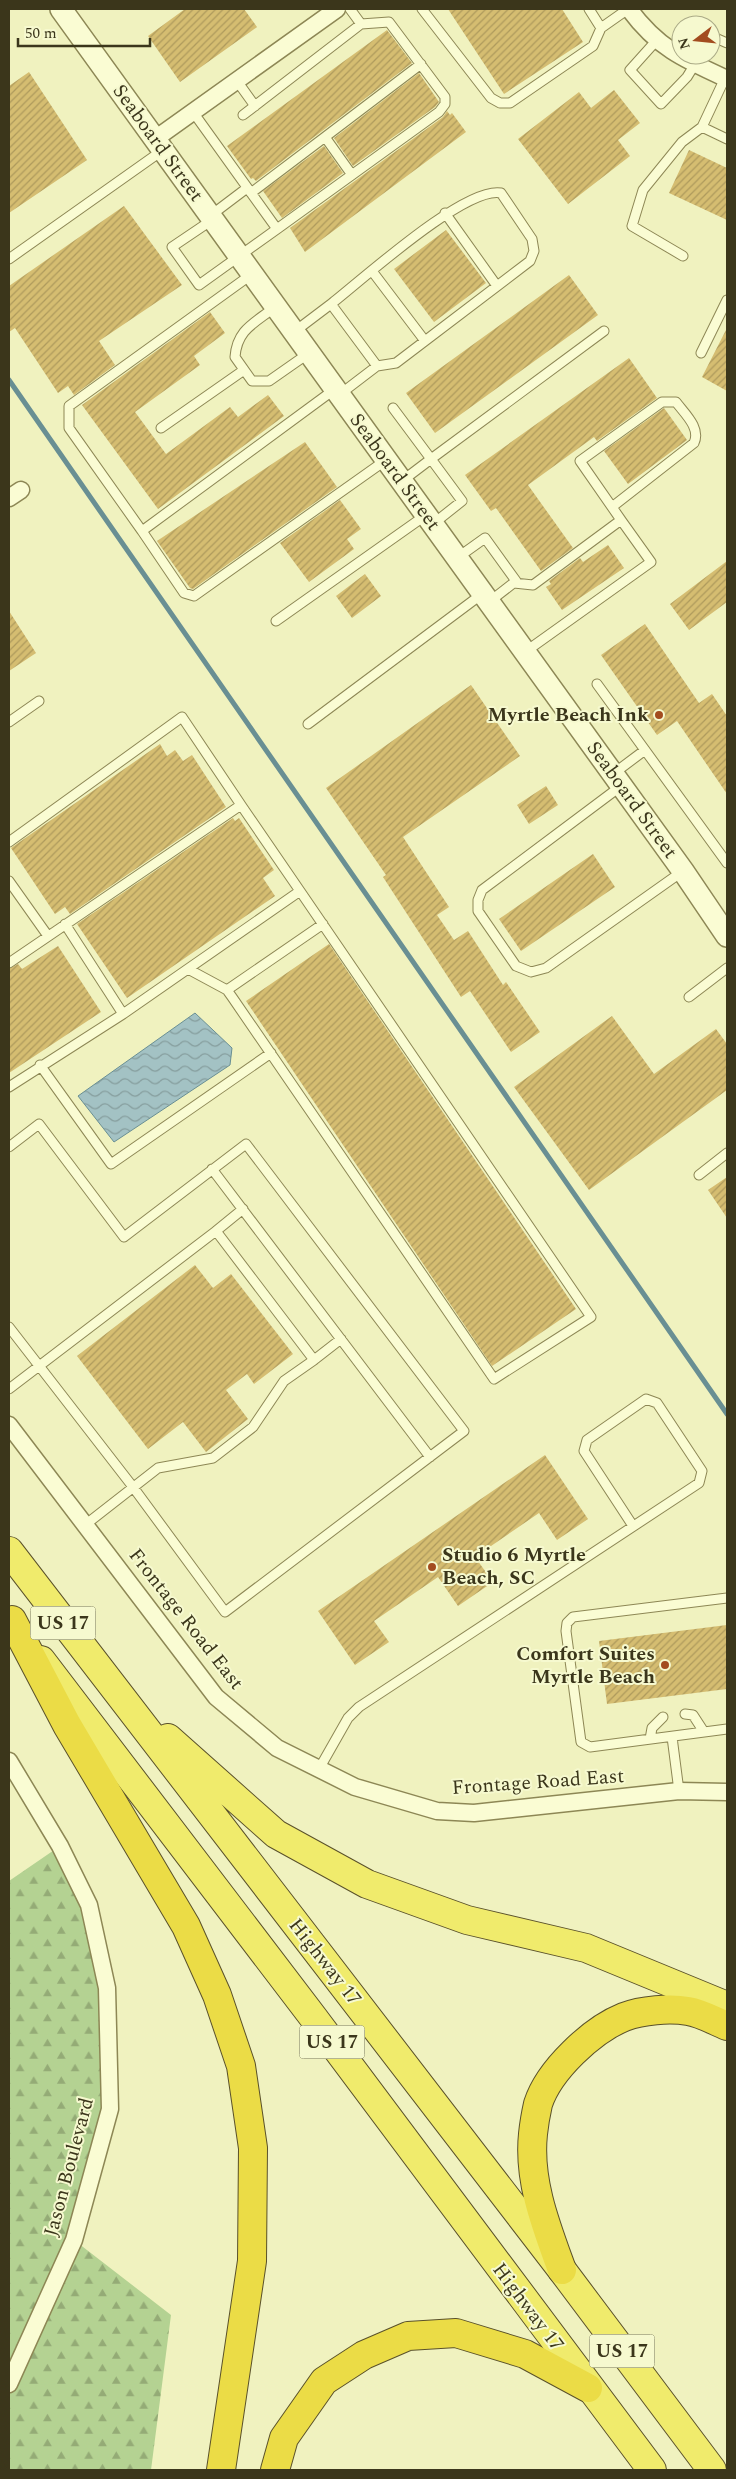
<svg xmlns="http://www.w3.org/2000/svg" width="736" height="2479" font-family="Spectral,serif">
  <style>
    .forest { fill: url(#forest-firs) }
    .water { fill: url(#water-waves); stroke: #698f93 }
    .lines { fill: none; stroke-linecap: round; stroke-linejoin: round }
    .stream { stroke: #698f93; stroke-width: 5 }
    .building { fill: url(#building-hatch) }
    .service-casing { stroke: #8d8755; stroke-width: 11 }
    .minor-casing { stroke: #8d8755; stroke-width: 19 }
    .tertiary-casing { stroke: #8d8755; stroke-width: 24 }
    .trunk-casing { stroke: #5a512a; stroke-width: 30 }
    .motorway-casing { stroke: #5a512a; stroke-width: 30 }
    .service { stroke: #fafcd3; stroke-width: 9 }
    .minor { stroke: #fafcd3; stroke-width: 16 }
    .tertiary { stroke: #fafcd3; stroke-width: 21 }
    .trunk { stroke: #f0eb6c; stroke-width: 28 }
    .motorway { stroke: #ebdc46; stroke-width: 28 }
    .poi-dot { fill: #a34c1f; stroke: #f6f9cf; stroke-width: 2 }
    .labels { text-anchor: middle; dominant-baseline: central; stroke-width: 4; stroke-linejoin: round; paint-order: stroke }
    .shield { fill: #f6f9cf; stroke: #737051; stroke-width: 1 }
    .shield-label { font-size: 19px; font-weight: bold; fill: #3b361b }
    .street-label { font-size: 20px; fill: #3b361b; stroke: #f6f9cf }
    .poi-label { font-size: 20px; font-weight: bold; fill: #3b361b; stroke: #f6f9cf; text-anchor: end }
  </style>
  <defs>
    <pattern id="forest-firs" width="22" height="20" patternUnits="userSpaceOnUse" patternTransform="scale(1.25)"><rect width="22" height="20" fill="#b4d292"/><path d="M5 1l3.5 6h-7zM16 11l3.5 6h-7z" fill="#94ab76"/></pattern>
    <pattern id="water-waves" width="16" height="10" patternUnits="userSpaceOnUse" patternTransform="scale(1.25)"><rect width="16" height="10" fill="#a3c2c4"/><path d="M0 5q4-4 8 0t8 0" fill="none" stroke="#869e9e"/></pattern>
    <pattern id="building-hatch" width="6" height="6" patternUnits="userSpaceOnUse" patternTransform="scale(1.25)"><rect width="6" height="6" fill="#d5bd71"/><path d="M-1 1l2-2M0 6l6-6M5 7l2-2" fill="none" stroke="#ae9a5c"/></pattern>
  </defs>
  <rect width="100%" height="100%" fill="#f0f2bf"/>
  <path class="forest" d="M60,1846l29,59 18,83 3,121 -36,131 97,75 -20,155h-142v-589z"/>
  <path class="water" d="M195,1013l37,35 -2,17 -116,77 -36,-46z"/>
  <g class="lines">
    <path class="stream" d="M9,380l718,1034"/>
  </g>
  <path class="building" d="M185,9h59l13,18 -77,55 -32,-46z
    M448,9h114l21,33 -79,52z
    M387,30l25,33 -156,118 -3,-3 -2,1 -24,-33z
    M29,72l58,88 -78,53v-127z
    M419,73l20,29 -4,5 -82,59 -19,-28z
    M614,90l26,33 -22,17 12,16 -62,48 -50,-65 61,-47 12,16z
    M447,111l3,4 2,-2 14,19 -161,120 -15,-24 153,-111z
    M324,146l19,27 -61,45 -19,-27z
    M689,150l38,18v52l-58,-27z
    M124,206l58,79 -83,56 16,24 -41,30 -6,-9 -10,7 -43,-65 -6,4v-46z
    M446,230l40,53 -52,39 -40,-53z
    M569,275l29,40 -163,118 -29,-40z
    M210,312l15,21 -31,23 6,9 -65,47 31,42 64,-47 8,10 30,-22 16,21 -126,93 -76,-104z
    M727,328v63l-25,-14z
    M629,358l28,40 -60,43 -3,-4 -66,48 45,63 -32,23 -45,-63 -5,3 -26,-36z
    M664,408l23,32 -59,44 -24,-33z
    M305,442l32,45 -144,102 -3,-1 -33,-47z
    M340,500l21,29 -14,10 7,10 -45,33 -29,-39z
    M608,545l16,23 -62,42 -16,-23 5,-3 -2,-3 31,-23 3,4z
    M727,561v41l-38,28 -19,-26z
    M365,574l16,22 -29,22 -16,-22z
    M9,611l27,42 -27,18z
    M645,624l54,79 13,-9 15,22v78l-50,-73 -20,14 -56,-80z
    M471,685l49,71 -117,81 46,70 -12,8 17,25 14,-9 35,54 3,-3 34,50 -29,20 -41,-61 -9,6 -78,-120 3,-2 -60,-87z
    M160,744l7,12 8,-6 8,11 9,-6 34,52 -156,107 -5,-7 -10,7 -44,-66z
    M546,786l12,19 -29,19 -12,-19z
    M233,818l2,3 4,-3 35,52 -11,8 12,18 -148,102 -50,-74z
    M593,854l22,33 -94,64 -22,-32z
    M329,944l247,365 -84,57 -246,-365z
    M58,946l43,66 -92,61v-104l9,-5 4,5z
    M612,1016l42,58 62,-45 11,15v46l-138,100 -75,-103z
    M727,1177v41l-19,-28z
    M195,1265l18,23 18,-14 62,80 -39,30 -7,-10 -21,16 22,29 -42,33 -23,-30 -35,27 -71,-93z
    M545,1455l43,64 -31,21 -18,-27 -64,44 18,25 -35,24 -20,-29 -64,44 15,21 -34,23 -37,-54z
    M727,1625v64l-120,15 -8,-63z"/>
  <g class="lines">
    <g class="service-casing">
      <path id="service" d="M422,9l69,89 9,5h10l83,-57 8,-18 -12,-19
        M601,28l27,-19
        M711,36l16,7
        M656,41l-26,29 31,34 26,-27 8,-13
        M725,78l-23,49 25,12
        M237,81l18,25
        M193,112l84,117 -78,56 -27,-38 40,-27
        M243,115l118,-91
        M325,137l96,-73
        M251,193l74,-56 27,38
        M445,213l52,73
        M210,216l37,-28
        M277,229l162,-117 6,-8v-7l-56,-75 -28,2 -11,-15
        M683,256l-51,-30 11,-36 39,-48 20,-15
        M9,259l154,-109
        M372,271l53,70
        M275,307c-20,16 -38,22 -40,50l17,24h17l40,-28
        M294,332l37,-28
        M701,353l26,-53
        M335,389l-193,142 42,62 10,3 192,-136
        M339,395l38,-29 -46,-62c31,-24 134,-118 170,-111l31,46 2,12 -4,10 -134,102 -19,3
        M393,408l38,51 -29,22
        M161,428l83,-58
        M433,524l29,-23 -31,-42 173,-128
        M142,531l-73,-103v-22l183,-132
        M457,558l28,-20 31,43 -27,21
        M514,583l19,2 88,-65 -41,-59 82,-59h14c9,12 25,26 18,41l-82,64
        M276,621l150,-106
        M525,652l126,-90 -30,-42
        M597,684l130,179
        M9,722l30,-21
        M308,724l174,-130
        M613,774l32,-24
        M621,786l-139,104 -4,10v11l38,55 15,6 15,-4 137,-97
        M9,842l173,-125 59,88 -232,158
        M9,881l39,55
        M65,924l58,90 177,-123 -59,-86
        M188,969l39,21 5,7 262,382 97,-62 -291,-426
        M227,990l96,-66
        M689,997l38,-29
        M40,1065l71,99 160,-111
        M9,1087l114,-73
        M9,1147l30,-23 85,113 122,-93 218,287 -239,181 -92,-125 -124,-160
        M212,1169l218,288
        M699,1175l28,-22
        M216,1231l27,-22
        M314,1360l27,-21
        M9,1389l207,-158 98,129 -30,21 -31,46 -40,31 -55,10 -73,57
        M727,1598l-154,19 -6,6 -1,8 15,111 9,5 137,-18
        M685,1714l8,1 11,17
        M672,1737l7,54
        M650,1739l2,-11 11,-11
        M319,1769l29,-51 11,-11 340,-224 3,-12 -45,-68 -11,-4 -59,41 -3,11 49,75"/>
    </g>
    <g class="minor-casing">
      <path id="minor" d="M629,9c29,39 54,50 98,70
        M155,139l182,-130
        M9,498l12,-8
        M9,1425l207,272 61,51 78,39 82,24 37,2 205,-22 48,1
        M9,1761l51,85 29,59 18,83 3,121 -36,131 -65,144"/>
    </g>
    <g class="tertiary-casing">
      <path id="tertiary" d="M61,9l622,862 44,65"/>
    </g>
    <g class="trunk-casing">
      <path id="trunk" d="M9,1551l553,719 150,200
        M41,1660l272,357 339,453
        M168,1738l108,96 91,50 100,36 119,28 141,58"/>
    </g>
    <g class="motorway-casing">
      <path id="motorway" d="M12,1620l55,105 119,201 31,69 24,71 12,82 -1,113 -31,209
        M562,2270c-16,-44 -34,-89 -29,-136 1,-10 3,-21 5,-30 11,-34 54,-74 86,-87 18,-7 46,-9 64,-6 13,2 27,10 39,15
        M275,2470l9,-32 40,-57 40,-26 44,-19 48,-3 69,21 63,34"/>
    </g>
    <use href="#service" class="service"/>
    <use href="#minor" class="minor"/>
    <use href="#tertiary" class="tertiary"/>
    <use href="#trunk" class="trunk"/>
    <use href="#motorway" class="motorway"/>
  </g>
  <g class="poi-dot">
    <circle cx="659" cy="715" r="5"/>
    <circle cx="432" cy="1567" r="5"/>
    <circle cx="665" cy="1665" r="5"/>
  </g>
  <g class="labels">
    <g class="shield">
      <rect x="30.5" y="1606.5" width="65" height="33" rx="4"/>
      <rect x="299.5" y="2025.5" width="65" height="33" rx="4"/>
      <rect x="589.5" y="2334.5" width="65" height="33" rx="4"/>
    </g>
    <g class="shield-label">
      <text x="63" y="1623">US 17</text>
      <text x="332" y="2042">US 17</text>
      <text x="622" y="2351">US 17</text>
    </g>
    <g class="street-label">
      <text transform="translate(158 143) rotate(54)">Seaboard Street</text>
      <text transform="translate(395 472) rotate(54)">Seaboard Street</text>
      <text transform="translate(632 800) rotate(54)">Seaboard Street</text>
      <text transform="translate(186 1619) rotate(52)">Frontage Road East</text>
      <text transform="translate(538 1782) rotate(-4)">Frontage Road East</text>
      <text transform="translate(325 1962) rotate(52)">Highway 17</text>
      <text transform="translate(69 2167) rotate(-75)">Jason Boulevard</text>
      <text transform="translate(528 2307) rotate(53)">Highway 17</text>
    </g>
    <g class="poi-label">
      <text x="649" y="715">Myrtle Beach Ink</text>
      <text x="442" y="1555" text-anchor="start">Studio 6 Myrtle<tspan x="442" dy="23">Beach, SC</tspan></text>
      <text x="655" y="1654">Comfort Suites<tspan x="655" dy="23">Myrtle Beach</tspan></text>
    </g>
  </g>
  <rect width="736" height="2479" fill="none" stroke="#3b361b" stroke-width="20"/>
  <g transform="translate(696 40) rotate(254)"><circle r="24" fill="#f6f9cf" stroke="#abab87"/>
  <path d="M0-4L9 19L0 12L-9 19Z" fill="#a34c1f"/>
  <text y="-8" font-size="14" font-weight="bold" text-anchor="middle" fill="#3b361b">N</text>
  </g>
  <path d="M18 38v8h132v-8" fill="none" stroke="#3b361b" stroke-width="2.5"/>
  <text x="25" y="38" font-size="15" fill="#3b361b" stroke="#f6f9cf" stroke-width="4" paint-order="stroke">50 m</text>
</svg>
